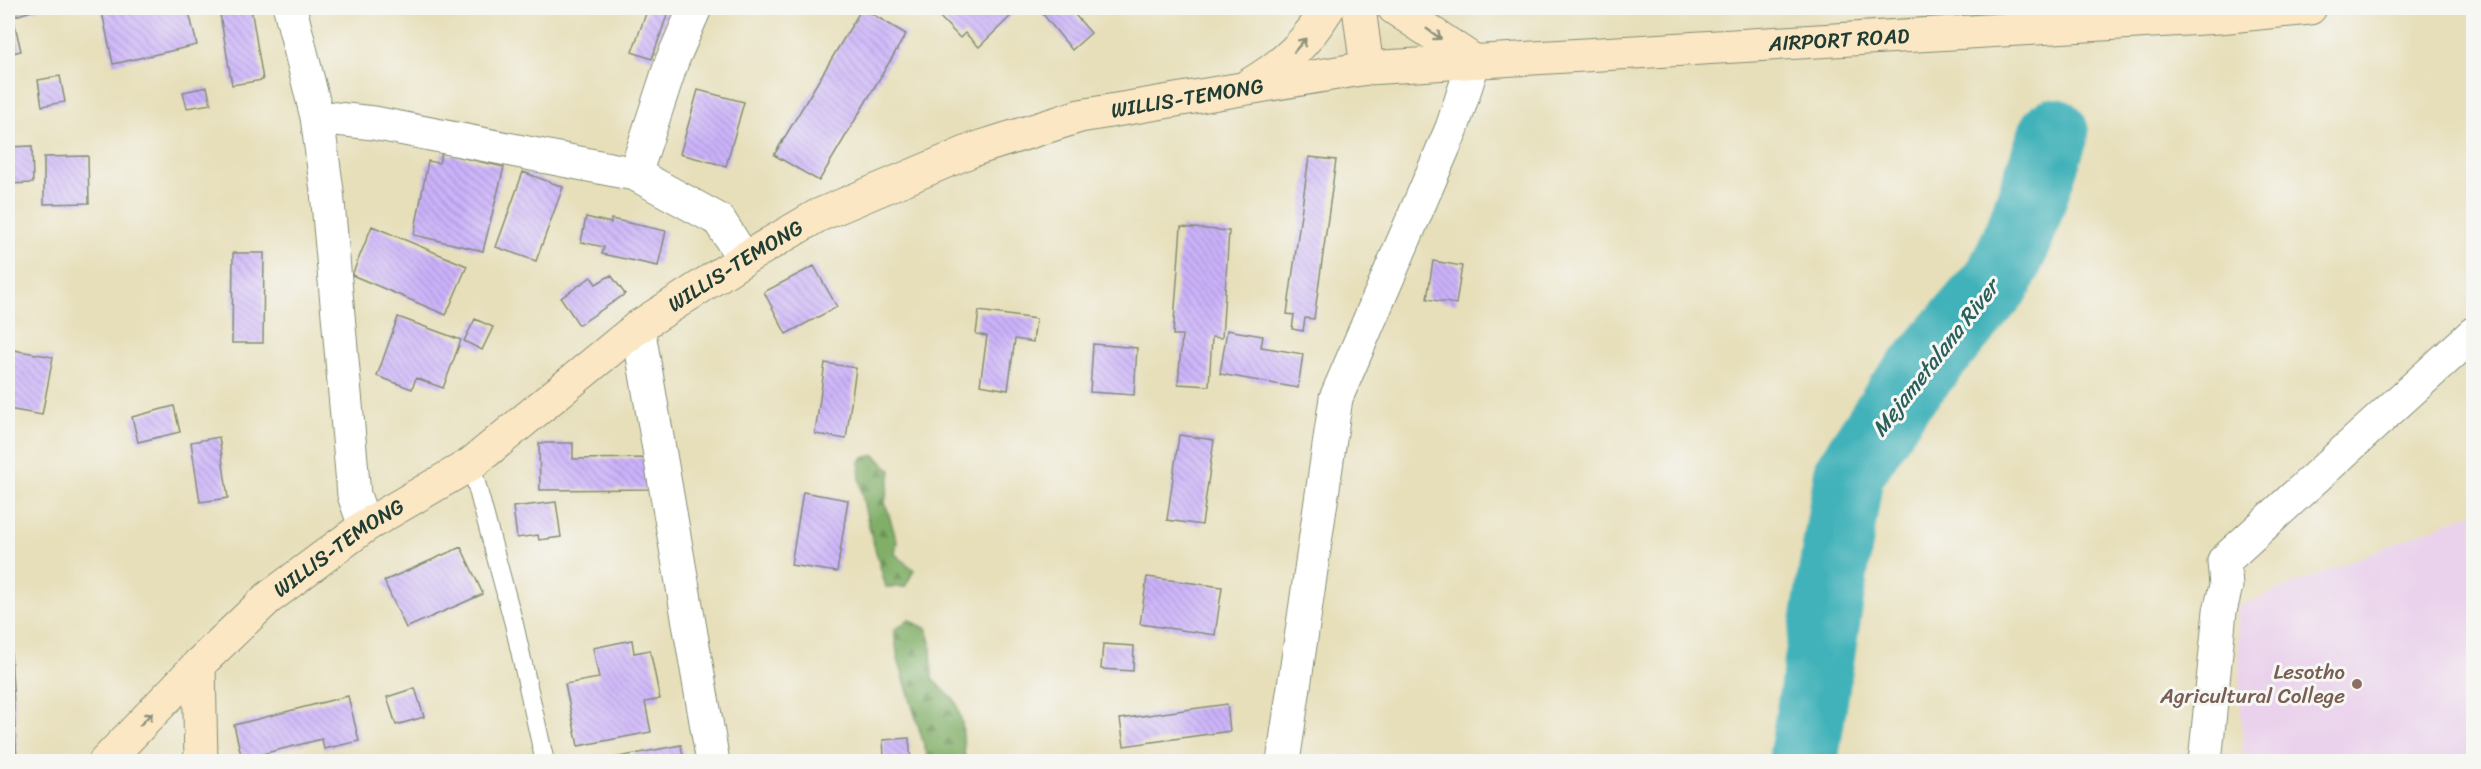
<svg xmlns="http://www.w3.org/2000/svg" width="2481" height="769" font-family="Sriracha,sans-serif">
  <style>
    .built { fill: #ead1ec }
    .forest { fill: url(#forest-firs); stroke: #50764e; stroke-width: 1.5 }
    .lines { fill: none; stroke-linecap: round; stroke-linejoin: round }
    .river { stroke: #42b2ba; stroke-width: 70 }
    .building { fill: url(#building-back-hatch) }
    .lane-casing { stroke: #838e77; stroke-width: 20 }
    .street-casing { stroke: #838e77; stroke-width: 35 }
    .secondary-casing { stroke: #838e77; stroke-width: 35 }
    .lane { stroke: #fff; stroke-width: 18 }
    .street { stroke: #fff; stroke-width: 33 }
    .secondary { stroke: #fbe7c3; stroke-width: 33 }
    .oneway { stroke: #8d927c }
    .education-dot { fill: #8d6e63; stroke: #f6f6f2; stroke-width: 2 }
    .labels { text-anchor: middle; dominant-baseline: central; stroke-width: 6; stroke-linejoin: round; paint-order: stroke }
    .street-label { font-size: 21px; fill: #1f3d34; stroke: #f6f6f2 }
    .education-label { font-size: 21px; fill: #785e54; stroke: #f6f6f2; text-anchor: end }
    .water-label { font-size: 22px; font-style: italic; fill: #2a605c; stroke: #f6f6f2 }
  </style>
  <defs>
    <pattern id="forest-firs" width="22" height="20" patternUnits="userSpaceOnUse" patternTransform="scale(1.5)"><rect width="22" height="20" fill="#81af68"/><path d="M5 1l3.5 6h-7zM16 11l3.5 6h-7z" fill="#699056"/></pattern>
    <pattern id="building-back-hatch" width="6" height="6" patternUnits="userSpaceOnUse" patternTransform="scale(1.5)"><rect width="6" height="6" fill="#ccb2fb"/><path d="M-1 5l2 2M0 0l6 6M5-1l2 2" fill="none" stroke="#a592cc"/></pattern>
  </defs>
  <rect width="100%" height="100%" fill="#f6f6f2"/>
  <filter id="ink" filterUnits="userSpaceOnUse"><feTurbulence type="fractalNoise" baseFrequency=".0167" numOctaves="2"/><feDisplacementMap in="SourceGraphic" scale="12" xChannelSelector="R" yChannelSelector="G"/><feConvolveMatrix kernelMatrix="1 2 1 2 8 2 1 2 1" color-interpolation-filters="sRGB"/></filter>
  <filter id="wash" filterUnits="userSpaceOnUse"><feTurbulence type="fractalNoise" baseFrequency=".008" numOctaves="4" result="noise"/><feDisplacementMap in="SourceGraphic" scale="24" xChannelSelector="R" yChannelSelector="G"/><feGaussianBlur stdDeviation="1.35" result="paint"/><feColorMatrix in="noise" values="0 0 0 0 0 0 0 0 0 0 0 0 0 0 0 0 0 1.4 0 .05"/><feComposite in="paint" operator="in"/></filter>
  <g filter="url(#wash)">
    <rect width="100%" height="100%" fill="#e7dfba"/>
    <path class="built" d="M2473,512v249h-230l-6,-154z"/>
    <path class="forest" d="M875,455l16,16 -6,31 12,40 -2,12 19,16 -9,17h-19c-6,-22 -35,-113 -24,-129z
      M909,620l18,9 4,13 1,37 24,23 6,21 3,38h-36l-31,-102 -4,-29z"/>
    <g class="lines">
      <path class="river" d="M1803,762l46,-289 50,-76 100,-118 20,-43 35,-103"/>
    </g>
    <g id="blocks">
      <path class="building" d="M9,8h32l-29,9z
        M123,8h65l9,37 -84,19 -11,-52z
        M251,8l12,72 -31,5 -12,-71z
        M648,8l20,4 -16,47 -20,-7z
        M862,8l44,26 -87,147 -45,-26z
        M936,8h79l2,2 -38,37 -14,-14 -5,5 -27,-28z
        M1038,8h31l22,25 -19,17z
        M14,21l7,30 -13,3v-31z
        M60,76l5,26 -23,4 -4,-26z
        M207,87l4,17 -24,4 -4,-16z
        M698,90l46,12 -18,64 -46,-12z
        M32,146l1,37 -25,1v-37z
        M442,153l62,14 -21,84 -69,-16 14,-74 11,2z
        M88,156l1,47 -45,1v-47z
        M1309,157l27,3 -22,159 -9,-1 -2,13 -11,-2 2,-14 -7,-1z
        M523,172l40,15 -27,74 -40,-14z
        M586,217l25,6v-4l55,12 -8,35 -56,-12 2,-7 -23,-5z
        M372,226l95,40 -21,49 -94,-40z
        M1181,227l48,4 -7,107 -10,-1 -3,49 -31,-2 4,-49h-9z
        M233,253h31l-1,90h-31z
        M1433,261l29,5 -6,38 -29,-5z
        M814,266l23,41 -51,27 -22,-42z
        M611,275l14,19 -46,31 -18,-27 30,-21 5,7z
        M979,311l57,8 -3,23 -18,-3 -7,51 -28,-5 7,-49 -11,-2z
        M398,317l63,23 -18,48 -27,-10 -4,11 -35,-13z
        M475,319l18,8 -11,23 -18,-9z
        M1227,330l36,6 -2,11 42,7 -5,34 -78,-14z
        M1093,344l44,4 -3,47 -44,-3z
        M8,349l45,8 -11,58 -34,-6z
        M825,363l31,5 -10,71 -31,-5z
        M174,406l6,26 -42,10 -6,-25z
        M1179,435l35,5 -12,85 -35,-5z
        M219,437l9,61 -28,4 -9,-60z
        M539,443h34v16l80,-1v31l-113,1z
        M803,492l45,8 -11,72 -46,-7z
        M556,502l5,35 -22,3 -1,-5 -21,3 -4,-31z
        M461,547l22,47 -77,34 -22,-47z
        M1147,577l75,10 -7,48 -75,-11z
        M632,640l2,13 16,-3 10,49 -15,3 6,30 -73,14 -13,-62 34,-6 -6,-30z
        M1103,644l31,2 -1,25 -32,-2z
        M11,652l6,110h-9v-109z
        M415,688l9,29 -28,8 -9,-28z
        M348,696l11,45 -35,8 -2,-10 -80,20 -8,-34z
        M1227,704l3,27 -106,15 -4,-27z
        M909,738l2,24h-67l40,-6 -1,-16z
        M681,745l3,17h-81v-2z"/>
    </g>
  </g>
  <g filter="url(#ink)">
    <use href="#blocks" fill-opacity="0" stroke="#838e77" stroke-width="1.5"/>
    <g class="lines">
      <g class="lane-casing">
        <path id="lane" d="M471,464l43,160 31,138"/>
      </g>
      <g class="street-casing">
        <path id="street" d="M290,8l27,109 10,74 27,304 11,31
          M317,117l57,6 261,51 84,46 25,39
          M635,174l37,-113 23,-53
          M638,327l75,435
          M1283,762l53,-364 116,-270 22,-67
          M2205,762l15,-151 6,-25 -2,-25 250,-228"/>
      </g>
      <g class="secondary-casing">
        <g id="secondary">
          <path d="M1359,8l8,60"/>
          <path d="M1394,8l80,53"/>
          <path d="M1249,85c36,-21 57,-42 79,-77"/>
          <path d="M199,664l2,98"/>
          <path id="s1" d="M105,762l94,-98 68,-65 98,-73 106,-62 167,-137 106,-68 73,-43 158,-67 105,-33 287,-48 852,-51 91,-9"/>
        </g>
      </g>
      <use href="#lane" class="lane"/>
      <use href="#street" class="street"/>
      <use href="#secondary" class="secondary"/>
    </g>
    <defs><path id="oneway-shaft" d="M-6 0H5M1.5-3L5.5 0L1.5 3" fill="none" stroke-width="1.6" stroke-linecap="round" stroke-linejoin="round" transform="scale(1.5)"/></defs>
    <g class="oneway">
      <use href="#oneway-shaft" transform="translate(1434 34) rotate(35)"/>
      <use href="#oneway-shaft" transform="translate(1300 45) rotate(-49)"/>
      <use href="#oneway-shaft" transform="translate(146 719) rotate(-46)"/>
    </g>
  </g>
  <circle class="education-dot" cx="2357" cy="684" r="6"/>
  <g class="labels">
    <g class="street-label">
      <text stroke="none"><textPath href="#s1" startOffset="1947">AIRPORT ROAD</textPath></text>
      <text stroke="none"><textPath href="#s1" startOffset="1292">WILLIS-TEMONG</textPath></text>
      <text stroke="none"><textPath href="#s1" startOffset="806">WILLIS-TEMONG</textPath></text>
      <text stroke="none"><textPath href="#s1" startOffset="318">WILLIS-TEMONG</textPath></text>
    </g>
    <g class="education-label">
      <text x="2345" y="672">Lesotho<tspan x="2345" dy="24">Agricultural College</tspan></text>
    </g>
    <g class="water-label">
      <text transform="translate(1935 358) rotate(-52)">Mejametalana River</text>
    </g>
  </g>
  <rect width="2481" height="769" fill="none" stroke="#f6f6f2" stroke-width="30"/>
</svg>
